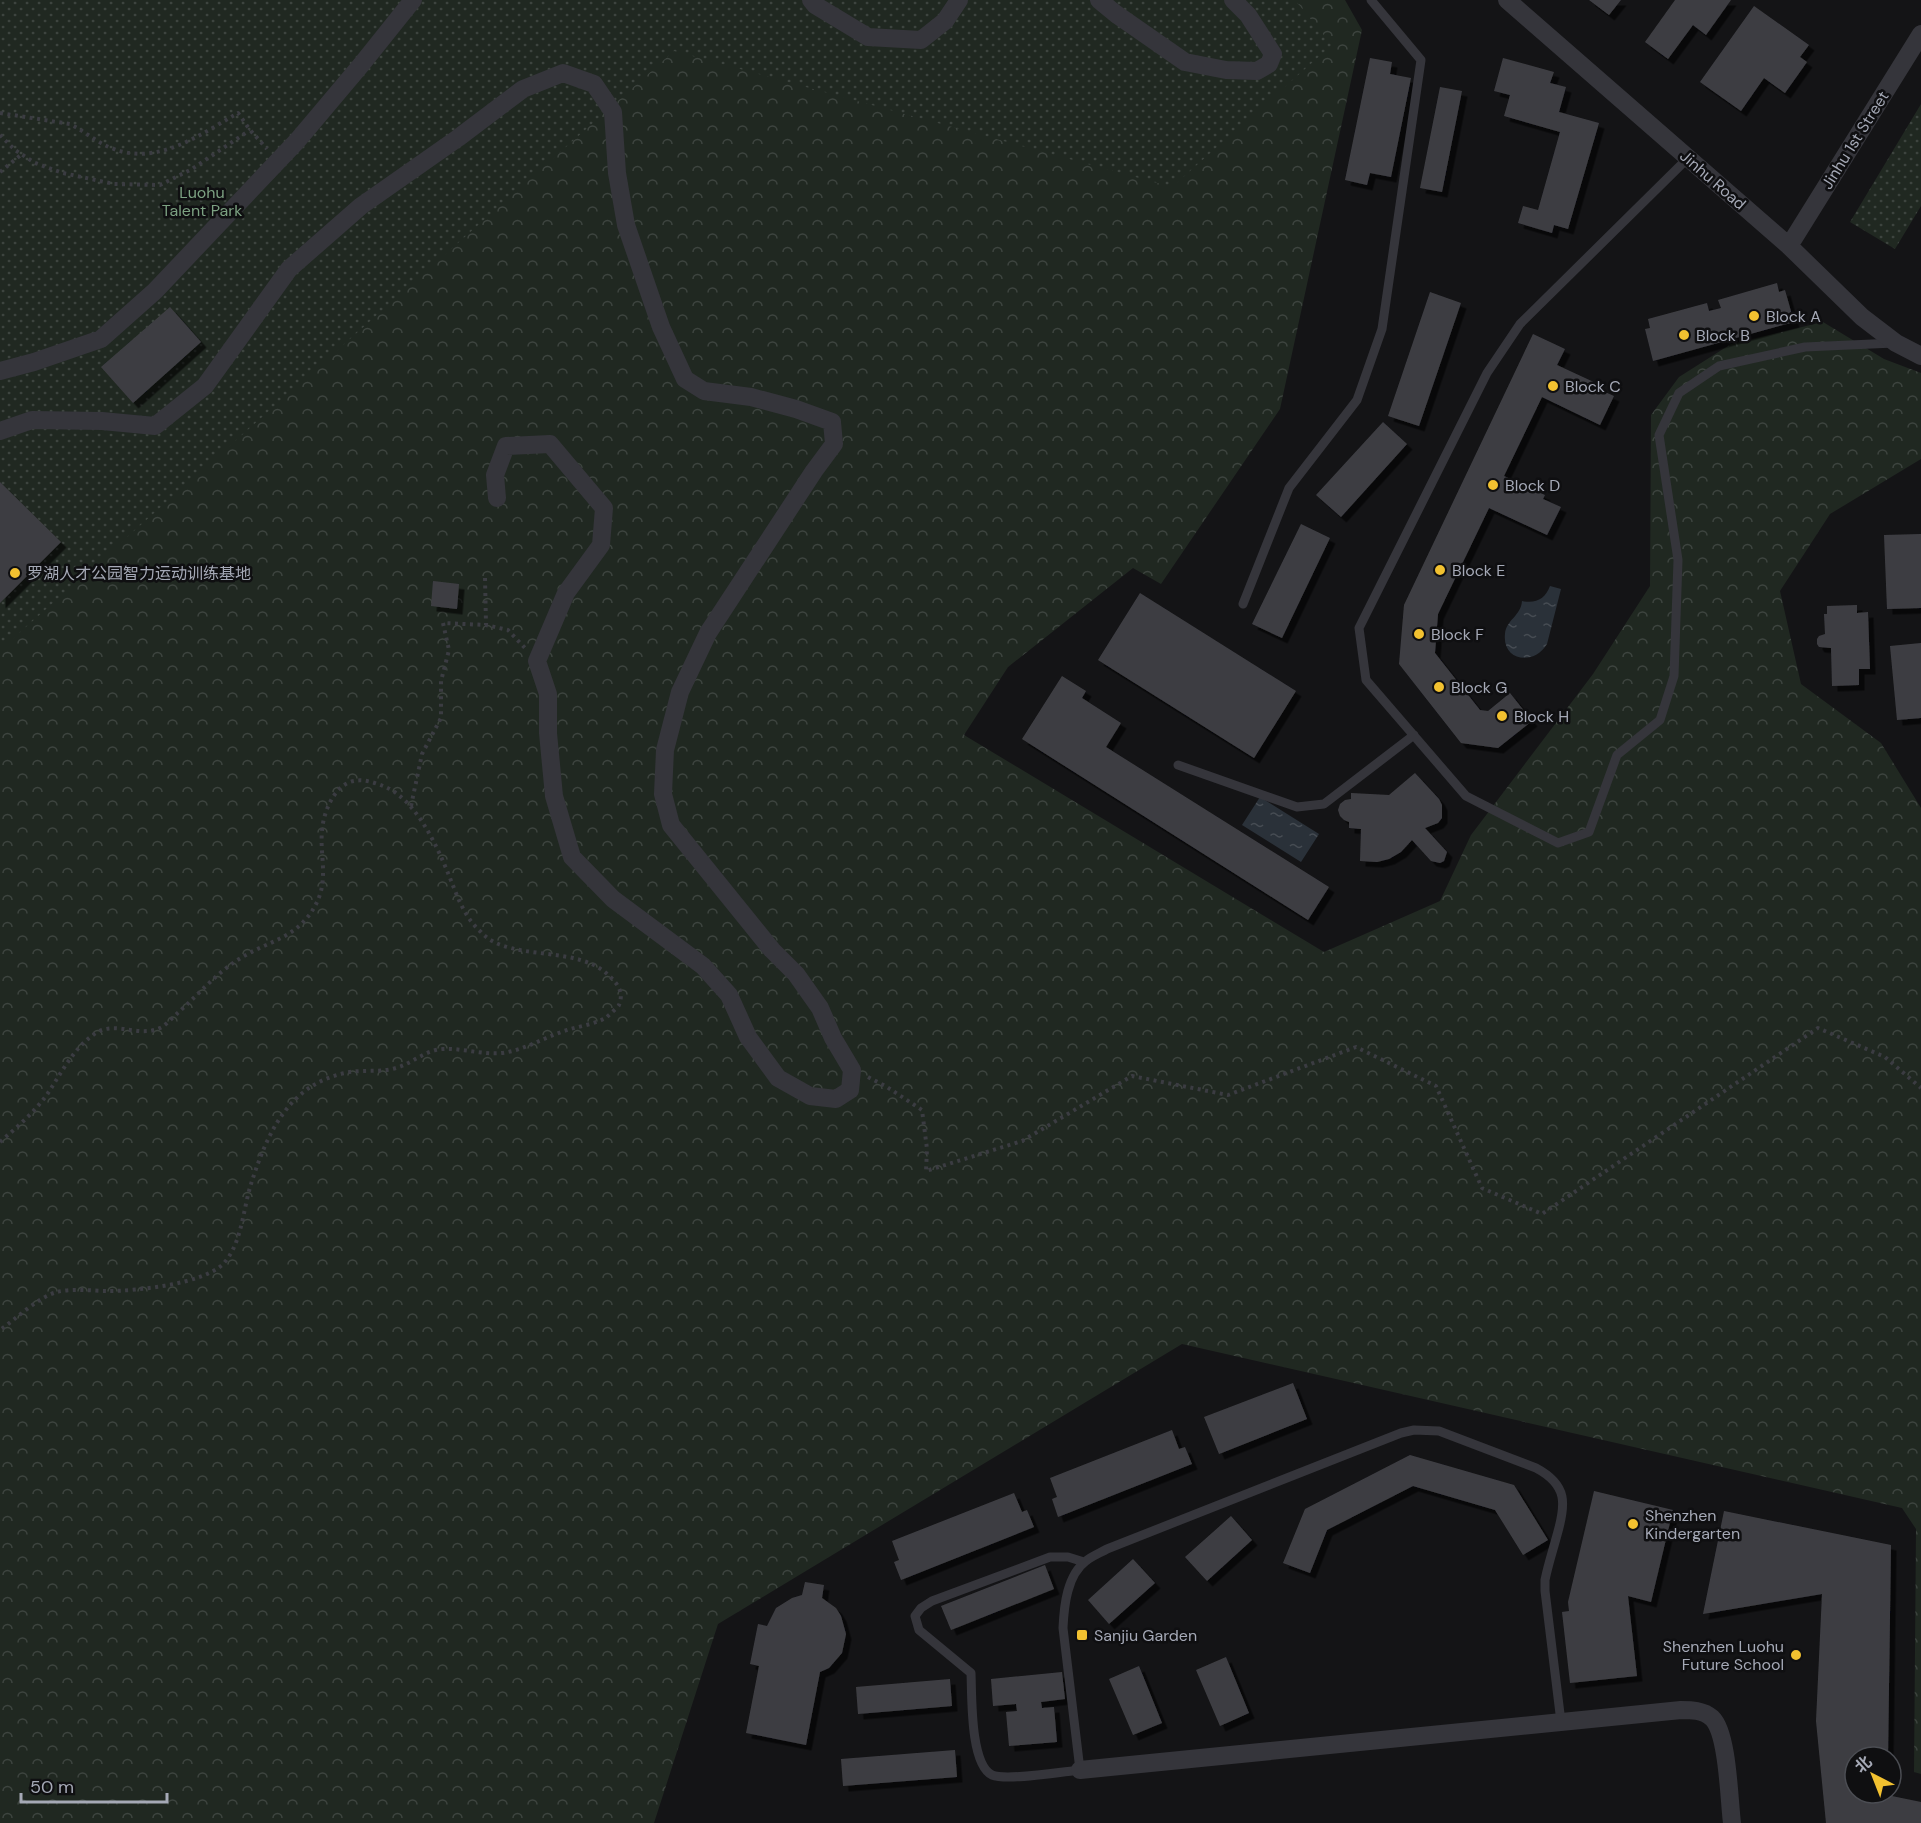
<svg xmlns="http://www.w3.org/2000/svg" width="1921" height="1823" font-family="'DM Sans','Noto Sans SC',sans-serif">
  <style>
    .forest { fill: url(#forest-crowns) }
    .park { fill: url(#park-dots) }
    .water { fill: url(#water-ripples) }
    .building { fill: #3e3e43; filter: url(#shadow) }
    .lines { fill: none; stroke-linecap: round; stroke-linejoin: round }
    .path { stroke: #3b3c42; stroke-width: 4; stroke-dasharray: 3 4.5; stroke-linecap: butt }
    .service { stroke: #35353b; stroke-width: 9 }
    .minor { stroke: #35353b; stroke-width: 18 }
    .poi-dot { fill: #f2c130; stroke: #0f0f11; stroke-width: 2 }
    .labels { text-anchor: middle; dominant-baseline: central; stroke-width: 5; stroke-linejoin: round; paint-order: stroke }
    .street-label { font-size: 16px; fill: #a5a9b6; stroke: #0f0f11 }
    .park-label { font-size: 16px; fill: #7ca182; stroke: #0f0f11 }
    .poi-label { font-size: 16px; fill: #a5a9b6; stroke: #0f0f11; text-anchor: start }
  </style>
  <defs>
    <pattern id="forest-crowns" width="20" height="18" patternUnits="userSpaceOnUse" patternTransform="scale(1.5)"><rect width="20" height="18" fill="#202821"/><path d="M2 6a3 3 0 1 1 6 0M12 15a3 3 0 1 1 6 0" fill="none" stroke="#3d443f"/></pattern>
    <pattern id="park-dots" width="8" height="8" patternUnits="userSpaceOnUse" patternTransform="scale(1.5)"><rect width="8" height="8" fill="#202821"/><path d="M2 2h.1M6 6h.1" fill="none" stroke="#3d443f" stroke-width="1.8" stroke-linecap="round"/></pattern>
    <pattern id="water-ripples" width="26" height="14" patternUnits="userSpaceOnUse" patternTransform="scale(1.5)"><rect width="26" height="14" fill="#2a3139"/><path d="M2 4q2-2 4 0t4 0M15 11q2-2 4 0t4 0" fill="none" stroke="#464c53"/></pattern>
    <filter id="shadow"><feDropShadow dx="5.5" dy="5.5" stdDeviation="0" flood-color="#0009"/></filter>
  </defs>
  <rect width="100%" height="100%" fill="#141416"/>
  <path class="forest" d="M4,0h1341l17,30 -82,379 -119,175 -28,-16 -125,99 -44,68 360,217 116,-51 31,-66 122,-161 57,-88 1,-171 28,-38 52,-33 92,-22 61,37 37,14v86l-91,55 -50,77 21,93 80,59 40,65v966l-7,-2 2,-243 -14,-21 -720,-164 -464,280 -64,199h-654v-1487z"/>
  <path class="park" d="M0,0h1295l37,45 -160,142 -498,-136 -674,599z
    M1921,104v102l-26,43 -45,-27z"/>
  <path class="water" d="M1550,586l11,3 -14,55c-13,22 -45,17 -42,-10 1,-14 16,-18 17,-33 14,3 23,-2 28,-15z
    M1260,797l59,37 -18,28 -59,-37z"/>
  <path class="building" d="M1589,0h32l-12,15z
    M1675,0h56l-25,35 -13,-10 -25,34 -23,-17z
    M1754,6l55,39 -9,12 7,5 -22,31 -21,-15 -23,33 -41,-29z
    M1370,58l22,4 -2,12 21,4 -20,99 -21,-4 -3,12 -22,-5z
    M1503,58l51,14 -4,11 16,4 -7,25 40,11 -31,106 -14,-4 -2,8 -34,-10 5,-17 15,4 22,-78 -56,-16 6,-21 -16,-4z
    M1440,87l22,4 -20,101 -22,-4z
    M1777,283l2,9 6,-2 9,32 -141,39 -8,-32 5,-1 -2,-9 59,-16 2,8 12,-3 -3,-8z
    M1430,292l31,11 -42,123 -31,-10z
    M170,307l31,35 -68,61 -32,-36z
    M1533,334l32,15 -8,16 41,19 -2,4 18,8 -14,29 -58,-28 -38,79 41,19 -2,4 18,8 -14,28 -58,-27 -51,106 -3,39 45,57 8,1 22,-18 22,28 -34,27 -37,-5 -62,-79 5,-59z
    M1383,422l24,22 -66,73 -25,-22z
    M0,482l61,60 -61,61z
    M1301,524l29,14 -48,100 -30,-14z
    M1921,534v74l-34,1 -3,-74z
    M433,581l26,3 -2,25 -26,-3z
    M1140,593l156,98 -42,67 -156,-98z
    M1857,605v8l11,-1 2,57h-11v16l-27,1 -1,-38 -12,-1 -2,-3v-5l2,-3 6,-2 -1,-20h3v-8z
    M1921,643v75l-24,2 -7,-74z
    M1062,676l24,15 -4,7 39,25 -15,24 223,140 -21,33 -286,-181z
    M1415,773l24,26 3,6v13l-4,5 -13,5 22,24 -3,9 -4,2 -9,-2 -19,-21 -11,12 -12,7 -12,3 -17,-1 1,-32 -12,-1v-6l-5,-2 -4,-4 -2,-6 2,-6 5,-4 6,-1v-6l38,2z
    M1293,1383l14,36 -88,35 -15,-37z
    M1172,1430l7,19 6,-2 7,17 -134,53 -6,-18 5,-2 -7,-19z
    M1410,1455l104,30 34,55 -25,15 -28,-45 -82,-24 -86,44 -17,43 -27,-10 22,-54z
    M1594,1491l79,19 -22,92 -23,-6 9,80 -67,7 -8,-71 7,-1 -1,-9z
    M1014,1493l8,19 5,-2 7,17 -133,53 -7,-18 5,-2 -7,-19z
    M1724,1511l167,34 -3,212h-33v36h32v2l34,7v21h-95l-10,-102 6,-127 -119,20z
    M1231,1516l21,24 -45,41 -22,-24z
    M1133,1559l22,24 -46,41 -21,-24z
    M1045,1565l9,24 -103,41 -10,-24z
    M805,1582l19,3 -2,13 14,10 5,8 5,18 -4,19 -13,15 -9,4 -14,73 -60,-12 13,-67 -9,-2 8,-40 9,2 9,-18 16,-10 10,-3z
    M1226,1657l23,56 -29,13 -24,-56z
    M1139,1666l23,57 -29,12 -24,-56z
    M1062,1672l3,27 -24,3 1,6 12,-1 3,35 -48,4 -3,-34 11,-1 -1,-7 -23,2 -2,-27z
    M950,1679l2,27 -94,8 -2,-27z
    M955,1750l2,27 -114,9 -2,-27z"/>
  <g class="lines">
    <path class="path" d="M0,113l70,11c16,8 27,19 44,25 44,17 87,-15 124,-36l12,17 17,19
      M0,135l15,15 20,13 28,10 51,11 46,1 32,-16 58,-39
      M0,172l22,-18
      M485,578l1,47
      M411,806l11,-52 19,-36v-37l8,-31 -6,-27 43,2 22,5 17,18
      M868,1077l19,10 35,23 5,39 -1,22 96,-30 110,-65 96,19 128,-48 80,39 46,102 60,26 276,-186 67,29 36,31
      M0,1142c17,-15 35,-30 48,-49 14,-21 26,-46 48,-60 20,-13 44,6 66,-6 6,-4 13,-12 19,-17 21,-19 39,-41 65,-55 19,-11 43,-17 58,-34 8,-8 14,-19 17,-30 5,-21 -1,-40 1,-60 1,-17 11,-43 28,-49 11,-4 23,0 33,4 32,12 53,58 65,87 9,22 15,43 33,59 8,9 18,13 30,16 33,9 79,3 103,33 6,6 9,15 5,24 -1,2 -10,10 -12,12 -11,7 -27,9 -40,13 -22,7 -42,20 -65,23 -20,2 -39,-5 -59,-4 -18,1 -30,14 -47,19 -17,5 -35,1 -51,5 -57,12 -78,61 -94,111 -8,25 -9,60 -28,80 -20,20 -87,27 -115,27 -16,0 -36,-3 -51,1 -19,5 -41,27 -57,38"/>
    <path class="service" d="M1688,158l-168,166 -33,49 -128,255 7,52 100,116 92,47 31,-11 28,-77 43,-35 14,-44 4,-116 -19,-125 20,-42 40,-27 86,-19 89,-4
      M1243,604l46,-116 68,-88 25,-71 39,-269 -50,-60
      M1178,765l119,42 27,-3 90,-69
      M1084,1562l-16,-5h-18l-118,44 -11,7 -6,8 4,14 52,43c1,23 -1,91 21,102 15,6 69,-3 88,-5l-17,-142c1,-22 4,-53 23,-67 6,-5 14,-8 21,-12l294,-116 13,-3 25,1 97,37c32,17 30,36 21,67 -4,15 -9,30 -12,45v11l16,131"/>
    <path class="minor" d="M811,0l4,5 53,32 53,3 24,-19 14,-21
      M1099,0l17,14 69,48 41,8 31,1 12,-7 4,-10 -25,-39 -15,-15
      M1507,0l282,246 73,71 34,26 25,13
      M1789,246l132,-212
      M0,371l34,-9 67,-23 54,-48 142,-150 64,-76 52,-65
      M0,431l32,-11 70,1 53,5 50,-40 84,-117 72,-63 97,-68 65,-49 40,-16 31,11 19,28 4,61 9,52 35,102 24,52 19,12 47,6 45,12 36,13 2,22 -20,27 -106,162 -28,59 -15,58 -2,44 8,31 101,125 24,24 24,34 13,30 19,32 -2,20 -14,9 -26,-3 -32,-18 -30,-41 -19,-42 -26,-29 -90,-67 -41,-42 -18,-61 -6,-63v-39l-11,-33 29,-68 35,-48 3,-37 -54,-64 -44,2 -11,29 2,23
      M1080,1770l601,-60c10,0 22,0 31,8 16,15 17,82 20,105"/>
  </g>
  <g class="poi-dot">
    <circle cx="1754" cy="316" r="6"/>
    <circle cx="1684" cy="335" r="6"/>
    <circle cx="1553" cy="386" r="6"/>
    <circle cx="1493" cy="485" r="6"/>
    <circle cx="1440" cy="570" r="6"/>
    <circle cx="15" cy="573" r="6"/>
    <circle cx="1419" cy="634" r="6"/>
    <circle cx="1439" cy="687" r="6"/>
    <circle cx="1502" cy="716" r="6"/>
    <circle cx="1633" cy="1524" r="6"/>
    <rect x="1076" y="1629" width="12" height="12" rx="3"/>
    <circle cx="1796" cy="1655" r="6"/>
  </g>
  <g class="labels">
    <g class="street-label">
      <text transform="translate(1855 140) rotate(-58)">Jinhu 1st Street</text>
      <text transform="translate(1713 180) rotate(41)">Jinhu Road</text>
    </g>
    <g class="park-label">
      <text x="202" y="192">Luohu<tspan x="202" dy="18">Talent Park</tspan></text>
    </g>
    <g class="poi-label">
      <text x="1766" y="316">Block A</text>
      <text x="1696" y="335">Block B</text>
      <text x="1565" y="386">Block C</text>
      <text x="1505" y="485">Block D</text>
      <text x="1452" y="570">Block E</text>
      <text x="27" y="573">罗湖人才公园智力运动训练基地</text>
      <text x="1431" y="634">Block F</text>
      <text x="1451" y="687">Block G</text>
      <text x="1514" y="716">Block H</text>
      <text x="1645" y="1515">Shenzhen<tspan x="1645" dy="18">Kindergarten</tspan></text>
      <text x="1094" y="1635">Sanjiu Garden</text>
      <text x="1784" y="1646" text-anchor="end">Shenzhen Luohu<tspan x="1784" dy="18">Future School</tspan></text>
    </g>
  </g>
  <g transform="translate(1873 1775) rotate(318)"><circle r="28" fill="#0f0f11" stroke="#4b4d53" stroke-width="1.5"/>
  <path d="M0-4.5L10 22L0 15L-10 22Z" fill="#f2c130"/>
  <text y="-9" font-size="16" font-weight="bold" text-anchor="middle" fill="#a5a9b6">北</text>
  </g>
  <path d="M21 1793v9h146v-9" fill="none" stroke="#a5a9b6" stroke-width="3"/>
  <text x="30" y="1793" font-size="18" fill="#a5a9b6" stroke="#0f0f11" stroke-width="4.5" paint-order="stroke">50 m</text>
</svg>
